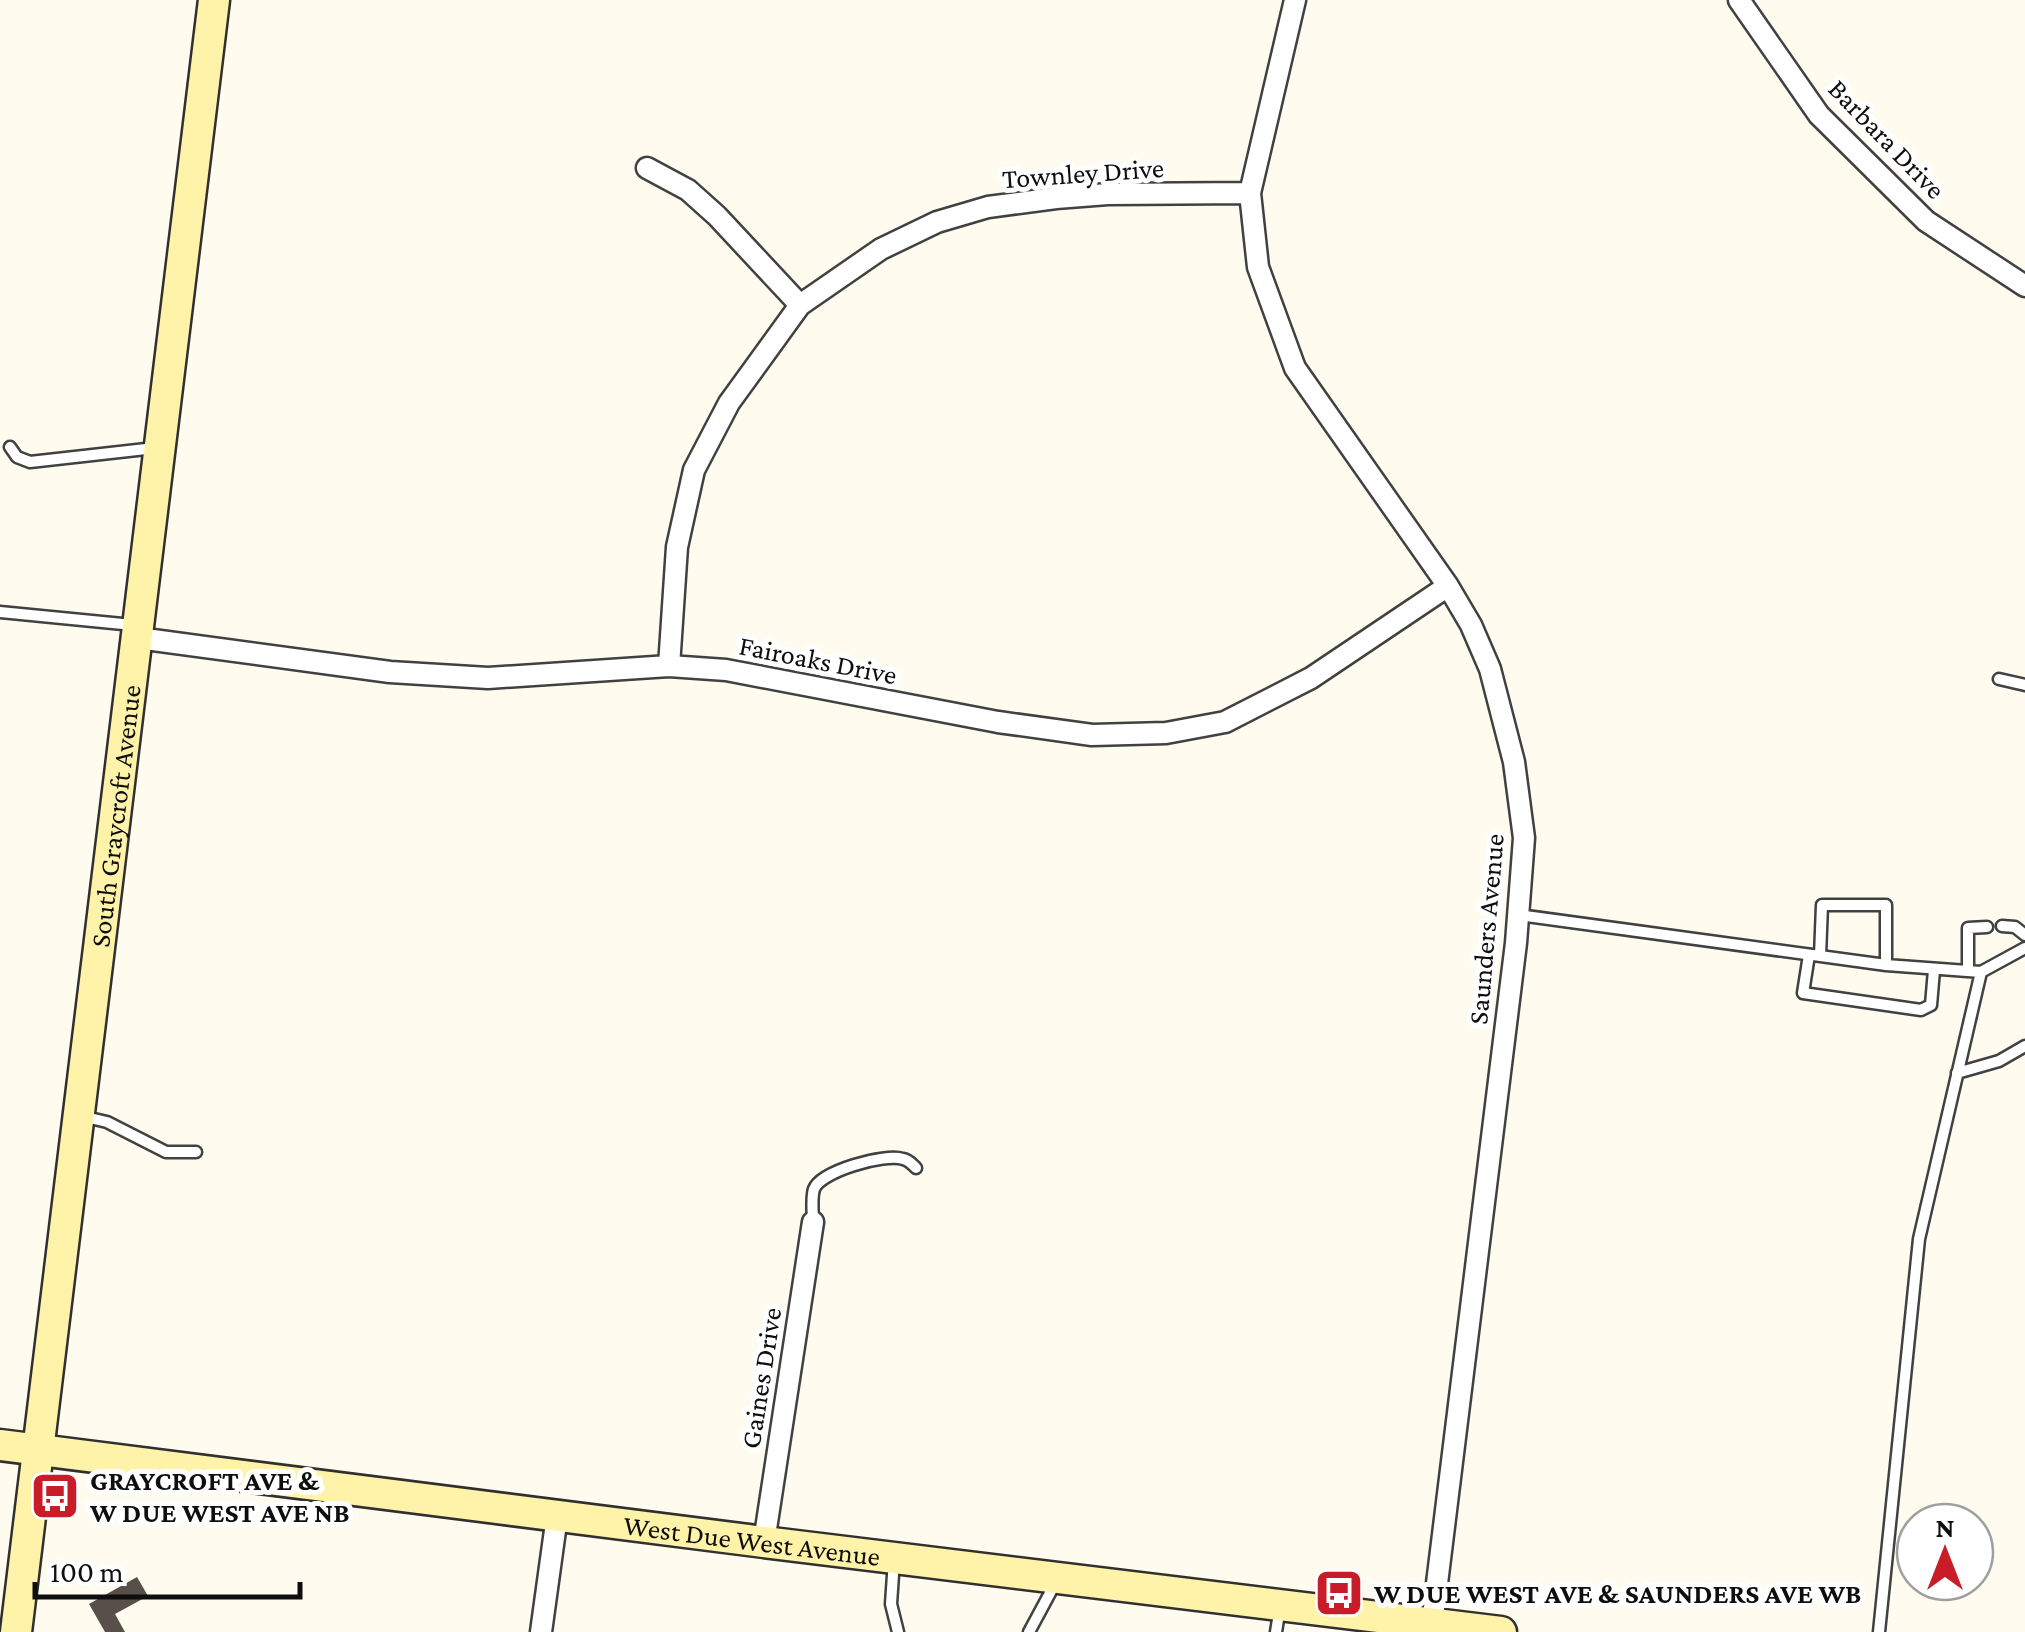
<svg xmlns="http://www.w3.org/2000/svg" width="2025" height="1632" font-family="'Crimson Pro',serif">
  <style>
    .building { fill: #584f4a }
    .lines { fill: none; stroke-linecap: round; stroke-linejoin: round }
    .service-casing { stroke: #414141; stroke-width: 15 }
    .minor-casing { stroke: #414141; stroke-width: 25 }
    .secondary-casing { stroke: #303030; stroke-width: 35 }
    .service { stroke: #fff; stroke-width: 10 }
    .minor { stroke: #fff; stroke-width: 20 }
    .secondary { stroke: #fff3aa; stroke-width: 30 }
    .labels { text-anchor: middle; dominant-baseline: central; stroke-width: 10; stroke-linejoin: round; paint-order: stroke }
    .street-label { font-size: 28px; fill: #0e0e0e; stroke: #fff }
    .poi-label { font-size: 28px; font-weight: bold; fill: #0e0e0e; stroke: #fff; text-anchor: start }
  </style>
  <rect width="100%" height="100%" fill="#fffbef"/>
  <path class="building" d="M137,1577l11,19 -33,18 10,18h-20l-16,-28z"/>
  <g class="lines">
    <g class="service-casing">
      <path id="service" d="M10,447l7,10 13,5 125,-14
        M0,612l133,13
        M1999,679l26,6
        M1519,915l367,50 95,7
        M2002,926l13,1 10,8
        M1809,955l-6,38 118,17 10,-5 3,-35
        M1820,956l2,-51h64v60
        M1968,971v-43l19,-1
        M1957,1073l42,-12 26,-15
        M81,1116l26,6 59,30h30
        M813,1222c0,-10 -2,-23 1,-33 7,-18 71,-36 89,-30 6,1 9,5 13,9
        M894,1560l-3,44 7,28
        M1029,1632l28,-52
        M1276,1632l4,-25
        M1879,1632l40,-393 62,-267 44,-24"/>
    </g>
    <g class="minor-casing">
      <path id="minor" d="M1295,0l-45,193 8,74 37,101 153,218 23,39 19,44 24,93 10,76 -8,105 -85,689
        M1739,0l80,115 107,106 99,65
        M647,168l41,22 29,26 83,89
        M138,638l252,34 98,6 181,-12 57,4 272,52 94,13 74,-2 59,-11 86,-44 137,-92
        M669,666l8,-119 17,-77 35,-67 71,-98 81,-56 56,-27 51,-15 68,-9 52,-4 142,-1
        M764,1542l49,-320
        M541,1632l16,-116"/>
    </g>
    <g class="secondary-casing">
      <g id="secondary">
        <path id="s1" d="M0,1445l764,97 737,90"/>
        <path id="s2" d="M16,1632l198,-1632"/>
      </g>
    </g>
    <use href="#service" class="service"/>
    <use href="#minor" class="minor"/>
    <use href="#secondary" class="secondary"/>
  </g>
  <defs>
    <g id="bus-square" transform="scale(2.5)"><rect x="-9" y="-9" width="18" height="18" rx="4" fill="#c81c29" stroke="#fff"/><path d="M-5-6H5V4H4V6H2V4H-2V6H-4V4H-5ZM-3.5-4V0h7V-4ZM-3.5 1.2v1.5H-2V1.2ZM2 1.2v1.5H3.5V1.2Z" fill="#fff"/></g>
  </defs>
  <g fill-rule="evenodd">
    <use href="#bus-square" x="55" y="1496"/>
    <use href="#bus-square" x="1339" y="1593"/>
  </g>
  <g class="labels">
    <g class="street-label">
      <text transform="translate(1887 139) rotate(46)">Barbara Drive</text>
      <text transform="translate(1083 173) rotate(-4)">Townley Drive</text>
      <text transform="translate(818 660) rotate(11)">Fairoaks Drive</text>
      <text stroke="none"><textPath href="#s2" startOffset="822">South Graycroft Avenue</textPath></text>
      <text transform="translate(1486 929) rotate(-85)">Saunders Avenue</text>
      <text transform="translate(761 1378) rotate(-81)">Gaines Drive</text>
      <text stroke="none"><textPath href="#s1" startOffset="758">West Due West Avenue</textPath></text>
    </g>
    <g class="poi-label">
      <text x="90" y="1480">GRAYCROFT AVE &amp;<tspan x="90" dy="32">W DUE WEST AVE NB</tspan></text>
      <text x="1374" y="1593">W DUE WEST AVE &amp; SAUNDERS AVE WB</text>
    </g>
  </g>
  <g transform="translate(1945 1552)"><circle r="48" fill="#ffffff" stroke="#9f9f9f" stroke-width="2.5"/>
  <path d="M0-8L18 38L0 25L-18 38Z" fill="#c81c29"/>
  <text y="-15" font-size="28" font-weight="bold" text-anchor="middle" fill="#0e0e0e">N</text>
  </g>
  <path d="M35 1582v15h265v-15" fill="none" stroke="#0e0e0e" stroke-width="5"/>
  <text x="50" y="1582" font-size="30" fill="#0e0e0e" stroke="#ffffff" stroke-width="8" paint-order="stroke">100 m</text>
</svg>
